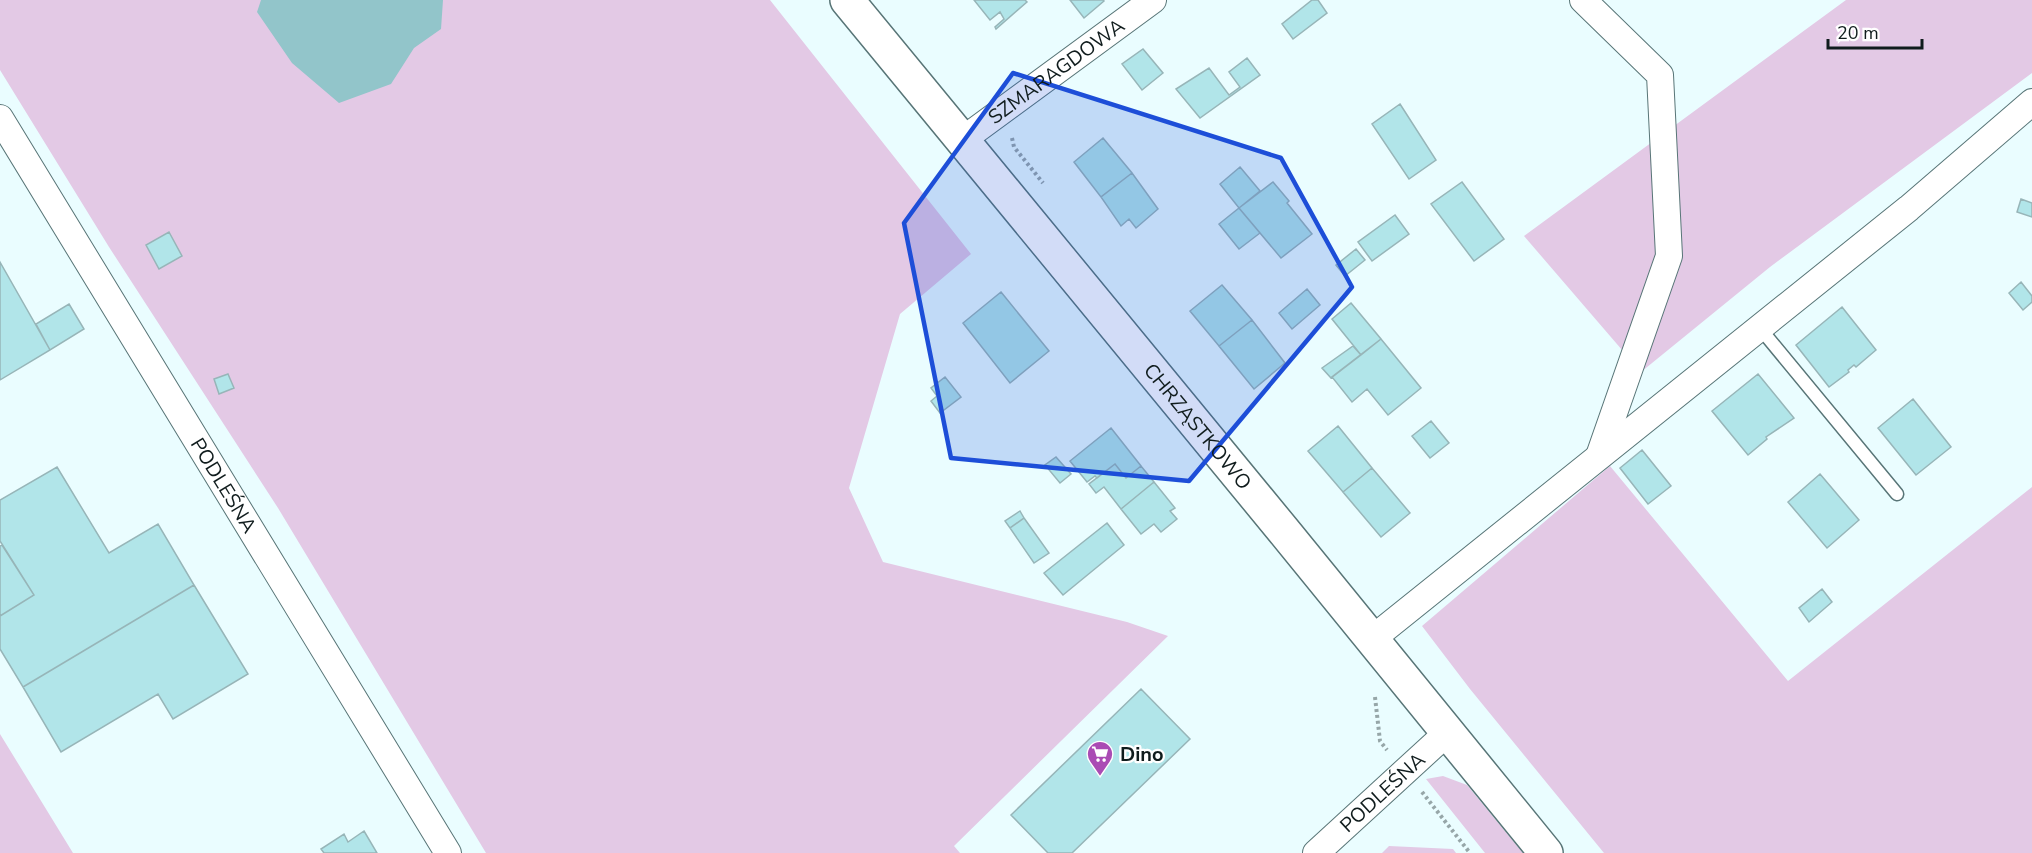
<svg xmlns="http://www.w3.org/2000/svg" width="2032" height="853" font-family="'Nunito Sans',sans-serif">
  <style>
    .green { fill: #e3c9e5 }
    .water { fill: #92c5ca }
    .building { fill: #b1e5e9; stroke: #97b5b8; stroke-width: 1.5 }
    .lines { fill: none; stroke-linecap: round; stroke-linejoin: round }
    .lane-casing { stroke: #587577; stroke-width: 15 }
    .street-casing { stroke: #587577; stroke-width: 28 }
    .secondary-casing { stroke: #587577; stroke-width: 36 }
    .path { stroke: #96a6a8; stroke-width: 4; stroke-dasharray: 3 3; stroke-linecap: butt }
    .lane { stroke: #fff; stroke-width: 12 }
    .street { stroke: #fff; stroke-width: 26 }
    .secondary { stroke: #fff; stroke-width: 33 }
    .marked { fill: #1d4ed8; fill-opacity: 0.2; stroke: #1d4ed8; stroke-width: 4.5; stroke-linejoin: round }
    .labels { text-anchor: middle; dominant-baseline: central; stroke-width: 4.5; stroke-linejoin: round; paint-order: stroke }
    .street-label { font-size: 20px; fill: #101c1d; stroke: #fff }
    .poi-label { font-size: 20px; font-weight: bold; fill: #101c1d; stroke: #fff; text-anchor: start }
  </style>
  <rect width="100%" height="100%" fill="#eafdff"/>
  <path class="green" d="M0,0h770l201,254 -71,60 -51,174 34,74 244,60 41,14 -214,210 6,7h-474l-208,-345 -169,-261 -109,-177z
    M1846,0h186v73l-262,194 -129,105 -117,-136z
    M1610,466l178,215 244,-194v366h-428l-134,-164 -48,-63z
    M0,734l73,119h-73z
    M1443,776l24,9 56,68h-38l-59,-74z
    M1389,846l64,3 3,4h-74z"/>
  <path class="water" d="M261,0h182l-2,29 -27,19 -23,36 -52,19 -47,-40 -35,-51z"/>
  <path class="building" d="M974,0h51l2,2 -31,27 -1,-2 9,-8 -4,-7 -10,8z
    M1070,0h33l1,1 -20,17z
    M1312,0h6l9,13 -34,26 -11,-15z
    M1143,49l20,24 -21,17 -20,-26z
    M1247,58l13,17 -60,43 -24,-29 33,-21 20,27 11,-8 -11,-15z
    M1400,104l36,56 -27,19 -37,-55z
    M1103,138l29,35 -31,24 -27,-35z
    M1240,167l20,24 -21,17 -19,-24z
    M1132,173l26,36 -22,19 -7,-9 -8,7 -20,-29z
    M1273,182l16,19 -2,2 25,31 -31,24 -42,-50z
    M1462,182l42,57 -30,22 -43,-57z
    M2021,199l11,4v14l-15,-5z
    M1239,208l21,25 -21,16 -20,-25z
    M1395,215l14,19 -37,27 -14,-19z
    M169,232l13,24 -23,13 -13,-24z
    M1356,249l9,11 -20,16 -9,-11z
    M0,262l50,88 -50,30z
    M2021,282l11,14v6l-9,8 -14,-17z
    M1222,285l30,35 -33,26 -29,-35z
    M1307,289l13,16 -28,24 -13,-16z
    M1001,292l48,59 -39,32 -47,-60z
    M1351,303l30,36 -20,16 -29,-36z
    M69,304l15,25 -34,21 -14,-26z
    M1842,307l34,43 -20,17 -2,-2 -6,5 1,2 -20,15 -33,-42z
    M1252,320l33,43 -31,26 -35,-43z
    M1381,339l40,49 -33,27 -21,-26 -15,13 -20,-25z
    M1353,346l8,9 -30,23 -9,-10z
    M228,374l6,14 -15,6 -5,-15z
    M1758,374l36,44 -28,19 1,2 -19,16 -36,-44z
    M945,377l16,20 -21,16 -9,-12 6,-5 -6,-8z
    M1913,399l38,48 -35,28 -38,-47z
    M1431,421l18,22 -19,15 -18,-22z
    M1338,426l34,42 -29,24 -35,-41z
    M1111,428l30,38 -15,12 -11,-14 -18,14 -2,-2 -8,6 -17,-21z
    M1642,450l29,36 -23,18 -28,-36z
    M1056,457l15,17 -11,9 -15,-18z
    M1115,464l11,14 15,-12 13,16 -33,27 -17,-22 -8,6 -7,-9z
    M57,467l52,86 49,-29 36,61 -171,102 -23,-38v-33l34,-21 -34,-54v-41z
    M1372,468l38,45 -29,24 -38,-45z
    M1820,474l39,46 -32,28 -39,-46z
    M1154,482l21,26 -5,3 7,8 -16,13 -7,-8 -13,10 -20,-25z
    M1020,511l4,7 -14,10 -5,-7z
    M1024,518l25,35 -15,10 -24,-35z
    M1107,523l17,22 -61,50 -19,-22z
    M2,545l32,50 -34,21v-70z
    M194,585l54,89 -75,45 -15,-25 -97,58 -38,-65z
    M1822,589l10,13 -23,20 -10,-14z
    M1141,689l49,50 -118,114h-24l-37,-38z
    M364,831l13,22h-53l-3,-4 23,-15 4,8z"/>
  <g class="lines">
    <g class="lane-casing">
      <path id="lane" d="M1759,327l138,167"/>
    </g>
    <g class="street-casing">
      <g id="street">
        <path d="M1583,0l77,75 9,181 -70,200"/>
        <path id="s1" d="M0,118l448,735"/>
        <path id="s2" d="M961,141l192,-141"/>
        <path d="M1372,639l537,-431 123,-106"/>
        <path id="s3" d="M1316,853l132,-121"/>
      </g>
    </g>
    <g class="secondary-casing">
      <g id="secondary">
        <path id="s4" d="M847,0l436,530 263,323"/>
      </g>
    </g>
    <path class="path" d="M1012,138l2,9 29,36
      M1375,697l5,44 7,9
      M1422,792l48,61"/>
    <use href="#lane" class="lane"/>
    <use href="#street" class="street"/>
    <use href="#secondary" class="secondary"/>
  </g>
  <path class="marked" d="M1013,73l268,85 71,129 -163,194 -238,-23 -47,-235z"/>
  <defs>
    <g id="supermarket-pin" transform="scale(1.35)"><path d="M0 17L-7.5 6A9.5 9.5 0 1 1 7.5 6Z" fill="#aa4bb4" stroke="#fff"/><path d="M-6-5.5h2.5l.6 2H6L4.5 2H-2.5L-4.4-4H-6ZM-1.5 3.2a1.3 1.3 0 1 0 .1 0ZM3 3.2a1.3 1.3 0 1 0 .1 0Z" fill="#fff"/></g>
  </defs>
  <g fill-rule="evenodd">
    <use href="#supermarket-pin" x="1100" y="754"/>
  </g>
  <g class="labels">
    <g class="street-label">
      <text stroke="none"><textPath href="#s2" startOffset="118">SZMARAGDOWA</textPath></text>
      <text stroke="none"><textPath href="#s4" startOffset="552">CHRZĄSTKOWO</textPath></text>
      <text stroke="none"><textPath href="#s1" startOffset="430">PODLEŚNA</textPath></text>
      <text stroke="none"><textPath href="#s3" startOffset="90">PODLEŚNA</textPath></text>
    </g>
    <g class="poi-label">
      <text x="1120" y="754">Dino</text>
    </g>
  </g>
  <path d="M1828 39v9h94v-9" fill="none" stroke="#101c1d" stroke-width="3"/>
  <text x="1837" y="39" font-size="18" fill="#101c1d" stroke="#ffffff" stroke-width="4.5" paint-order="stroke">20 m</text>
</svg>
